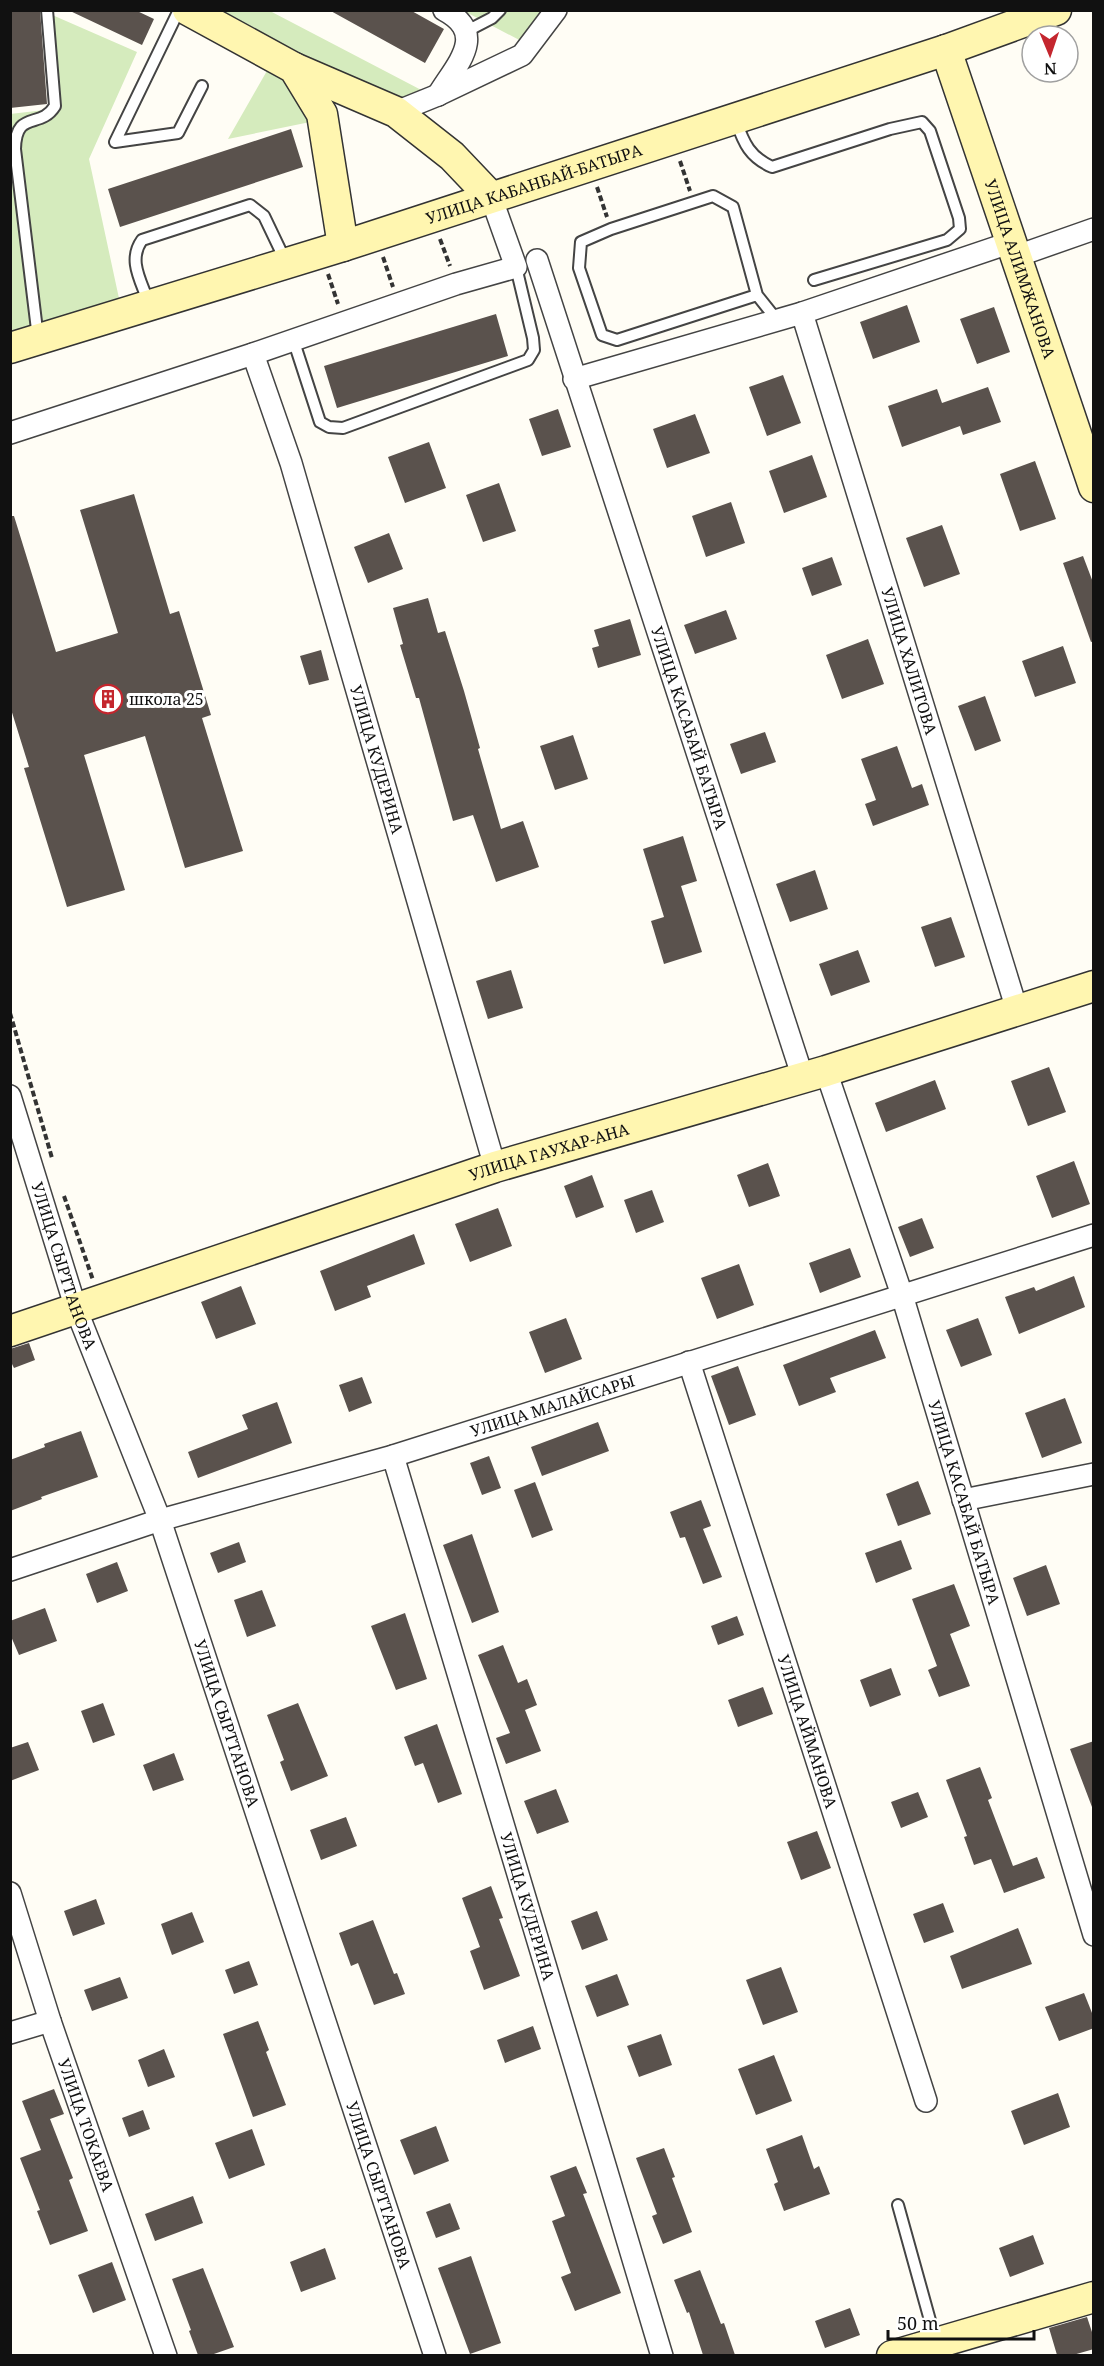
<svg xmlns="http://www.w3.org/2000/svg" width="1104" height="2366" font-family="'Noto Serif',serif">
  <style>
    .green { fill: #d5ebbd }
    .building { fill: #5a524d }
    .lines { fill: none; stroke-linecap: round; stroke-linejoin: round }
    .lane-casing { stroke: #444; stroke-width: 14 }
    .street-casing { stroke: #444; stroke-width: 24 }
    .secondary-casing { stroke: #333; stroke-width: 33 }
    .path { stroke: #333; stroke-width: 4; stroke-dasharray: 6 3; stroke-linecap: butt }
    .lane { stroke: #fff; stroke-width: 10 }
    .street { stroke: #fff; stroke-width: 21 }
    .secondary { stroke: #fff6b0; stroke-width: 30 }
    .labels { text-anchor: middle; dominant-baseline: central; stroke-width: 6; stroke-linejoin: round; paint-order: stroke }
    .street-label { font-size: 16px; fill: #111; stroke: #fff }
    .poi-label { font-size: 16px; fill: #111; stroke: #fff; text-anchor: start }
  </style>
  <rect width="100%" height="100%" fill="#fffdf5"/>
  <path class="green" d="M202,11h68l157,82 -47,23z
    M464,11h84l-23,32z
    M50,14l87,38 -48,107 31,144 -110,34v-223l52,-6z
    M272,62l43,59 -87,18z"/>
  <path class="building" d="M10,10h30l7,94 -37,4z
    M68,10h67l19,9 -12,26z
    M329,10h81l34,19 -19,34z
    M291,129l12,38 -183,60 -12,-38z
    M907,305l13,37 -47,17 -13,-37z
    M994,307l16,45 -33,12 -17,-45z
    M496,314l12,42 -171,52 -13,-42z
    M783,375l18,48 -34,13 -18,-49z
    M988,387l13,35 -38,13 -3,-9 -58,21 -14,-41 49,-17 5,14z
    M558,409l13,38 -29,9 -13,-37z
    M695,414l15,39 -43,15 -14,-39z
    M429,442l17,46 -41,15 -17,-46z
    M812,455l15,42 -43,16 -15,-42z
    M1035,461l21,58 -36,12 -20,-57z
    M499,483l17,48 -33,11 -17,-47z
    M134,494l36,120 9,-3 32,104 -9,3 41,133 -58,17 -40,-132 -61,19 41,135 -58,17 -43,-139 5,-1 -19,-61v-190h4l42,136 62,-19 -38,-123z
    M731,502l14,41 -39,14 -14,-41z
    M942,525l18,49 -36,13 -18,-49z
    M389,533l14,36 -35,14 -14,-36z
    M1083,556l11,29v56l-3,1 -28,-79z
    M832,557l10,28 -30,11 -10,-28z
    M428,598l10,35 7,-2 19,60 16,57 -2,1 23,80 22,-8 16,46 -43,15 -23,-67 -20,6 -34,-123h-3l-16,-53 3,-1 -10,-36z
    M726,610l11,29 -42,15 -11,-29z
    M630,619l11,36 -43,13 -6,-20 7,-2 -5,-16z
    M868,639l16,45 -42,15 -16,-44z
    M1063,646l13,37 -41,14 -13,-36z
    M321,650l8,30 -20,5 -9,-29z
    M985,696l16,45 -26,10 -17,-45z
    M765,732l11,30 -35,12 -11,-30z
    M573,735l15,44 -33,11 -15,-44z
    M897,746l15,42 10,-4 7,21 -56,21 -8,-22 11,-4 -15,-41z
    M683,836l14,45 -16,5 21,66 -38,12 -13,-43 13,-4 -21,-68z
    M815,870l13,39 -38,13 -14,-38z
    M951,917l14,40 -30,10 -14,-40z
    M858,950l12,32 -39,14 -12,-32z
    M511,970l12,38 -35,11 -12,-38z
    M1049,1067l17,45 -38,14 -17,-45z
    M935,1080l11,29 -60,23 -11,-29z
    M1074,1161l16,43 -38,14 -16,-42z
    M768,1163l12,33 -31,11 -12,-32z
    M592,1175l12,32 -28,11 -12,-32z
    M652,1190l12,32 -28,11 -12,-33z
    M498,1208l14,38 -42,16 -15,-38z
    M922,1218l12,30 -24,9 -12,-30z
    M414,1234l11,30 -58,22 4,11 -36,14 -15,-40z
    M850,1248l11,29 -41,16 -11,-30z
    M739,1264l15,41 -37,14 -16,-41z
    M1074,1276l11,31 -66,27 -14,-37 29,-10 2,4z
    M241,1286l15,38 -40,15 -15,-37z
    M566,1318l16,41 -37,14 -16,-41z
    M978,1318l14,37 -31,12 -15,-37z
    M875,1330l11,28 -56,20 6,14 -37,14 -16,-41z
    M29,1343l6,17 -21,8 -4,-8v-11z
    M738,1366l18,49 -27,10 -18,-49z
    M362,1377l10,26 -23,9 -10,-27z
    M1065,1398l17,45 -40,15 -17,-45z
    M277,1402l15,41 -94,35 -10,-26 60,-23 -6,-14z
    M598,1422l11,29 -67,25 -11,-29z
    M81,1431l17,46 -57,20 1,2 -32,12v-51l35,-13 -1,-3z
    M489,1456l12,32 -19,7 -12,-32z
    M918,1481l13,33 -33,12 -12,-32z
    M535,1482l18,48 -21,8 -18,-48z
    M701,1500l10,26 -8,3 19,48 -19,7 -18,-47 -5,1 -10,-26z
    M472,1534l27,78 -27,11 -29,-78z
    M901,1540l11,29 -36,14 -11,-30z
    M239,1542l7,20 -28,11 -8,-20z
    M117,1562l11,29 -31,12 -11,-29z
    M1046,1565l14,39 -33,12 -14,-38z
    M954,1584l16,42 -20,8 20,52 -31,11 -11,-27 9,-4 -25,-67z
    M262,1590l14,36 -29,11 -13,-37z
    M45,1608l12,33 -38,14 -9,-21v-13z
    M405,1613l22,66 -31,11 -25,-64z
    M737,1616l7,19 -26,10 -7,-19z
    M503,1645l15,38 9,-4 10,26 -12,5 16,41 -35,13 -10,-26 14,-5 -32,-78z
    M891,1668l10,27 -31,12 -10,-27z
    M763,1687l10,27 -35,13 -10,-27z
    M103,1703l12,32 -22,8 -12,-32z
    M298,1703l30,73 -37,15 -11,-29 4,-2 -17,-45z
    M437,1724l25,70 -24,9 -15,-40 -8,3 -11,-29z
    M1094,1741v65l-2,1 -22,-58z
    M28,1742l11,28 -29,11v-33z
    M174,1753l10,27 -31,11 -10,-26z
    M980,1767l12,31 -4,2 25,66 24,-9 8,21 -41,15 -13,-34 -17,6 -10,-28 3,-1 -21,-56z
    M556,1789l13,33 -32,12 -13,-33z
    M918,1792l10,25 -27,11 -10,-26z
    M346,1817l11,29 -36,14 -11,-30z
    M817,1831l14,37 -30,12 -14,-38z
    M491,1886l12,32 -4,1 21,57 -36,14 -14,-39 10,-4 -18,-49z
    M96,1899l9,25 -32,12 -9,-25z
    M943,1903l11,29 -30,11 -11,-29z
    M597,1911l11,29 -26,10 -11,-29z
    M192,1912l12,30 -32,13 -11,-31z
    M373,1920l21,54 3,-1 8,21 -31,11 -16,-42 -7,3 -12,-33z
    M1018,1928l14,36 -70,25 -12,-33z
    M249,1961l9,24 -24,9 -9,-24z
    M781,1967l17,45 -35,13 -17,-45z
    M617,1974l12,31 -32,12 -12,-31z
    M120,1977l8,21 -36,13 -8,-21z
    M1084,1993l10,25v10l-35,13 -14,-34z
    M258,2021l11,29 -3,2 20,53 -33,12 -30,-83z
    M533,2026l8,23 -36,14 -8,-23z
    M661,2034l11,31 -33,12 -12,-31z
    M164,2049l11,28 -27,10 -10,-27z
    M774,2055l18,46 -36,14 -18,-46z
    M54,2089l10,25 -14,5 23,59 -4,2 19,51 -38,14 -13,-34 3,-1 -20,-52 21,-8 -19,-49z
    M1058,2093l12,34 -46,18 -13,-34z
    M143,2110l7,19 -21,8 -7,-19z
    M436,2126l13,35 -35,14 -14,-35z
    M252,2129l13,36 -36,14 -14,-36z
    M802,2135l12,34 5,-3 11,28 -46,17 -10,-27 4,-2 -12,-33z
    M664,2148l11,29 -3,1 20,54 -29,12 -11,-28 5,-2 -21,-56z
    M576,2166l11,27 -4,1 38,99 -46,18 -14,-34 10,-4 -19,-52 13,-5 -15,-40z
    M193,2196l10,27 -48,18 -10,-27z
    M450,2203l10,26 -24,9 -10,-26z
    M1033,2235l11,29 -34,13 -11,-29z
    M325,2248l11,31 -35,13 -11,-30z
    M471,2256l30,87 -31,11 -32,-86z
    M112,2262l14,38 -33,13 -15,-38z
    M203,2268l31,79 -23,8h-13l-9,-24 2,-1 -19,-51z
    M700,2270l21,54 3,-1 11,32h-32l-14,-43 -2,1 -13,-33z
    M850,2308l10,27 -35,13 -10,-27z
    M1087,2317l7,21v11l-21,6h-16l-8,-27z"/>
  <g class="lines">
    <g class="lane-casing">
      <path id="lane" d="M179,10l-64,132 63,-9 24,-47
        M467,31l25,-13 8,-8
        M736,121c8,23 14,36 36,46l118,-38 32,-7 8,9 29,87 1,11 -13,11 -133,40
        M757,295l-140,45 -15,-5 -23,-67 2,-26 30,-13 102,-33 20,11 24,88 20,25
        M149,304c-7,-22 -22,-43 -7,-64l108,-35 14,11 22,46
        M38,338l-23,-189c1,-40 25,-19 40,-43l-8,-96
        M293,339l27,83 9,5 14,1 185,-68 6,-10 -1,-12 -17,-71
        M898,2205l38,137"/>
    </g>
    <g class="street-casing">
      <g id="street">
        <path d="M438,95c18,-30 51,-61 6,-85"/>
        <path d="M396,112l42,-17 84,-40 34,-45"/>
        <path d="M1017,256l77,-27"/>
        <path id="s1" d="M537,260l266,818"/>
        <path id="s2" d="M802,313l215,697"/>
        <path id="s3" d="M253,354l38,109 204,704"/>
        <path d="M574,379l228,-66 210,-71"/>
        <path d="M10,433l243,-79 203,-70 60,-17 -25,-70"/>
        <path id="s4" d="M826,1071l76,224 192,640"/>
        <path id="s5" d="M10,1096l66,213 84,211 275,836"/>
        <path id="s6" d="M689,1362l237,739"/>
        <path id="s7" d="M393,1456l269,900"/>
        <path d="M963,1500l131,-26"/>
        <path id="s8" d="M10,1570l150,-50 233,-64 701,-221"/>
        <path id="s9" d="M10,1893l40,128 116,335"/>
        <path d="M10,2033l40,-12"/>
      </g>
    </g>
    <g class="secondary-casing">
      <g id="secondary">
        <path d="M188,10l106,58 28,46 21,132"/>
        <path id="s10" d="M946,50l148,437"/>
        <path d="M294,68l102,44 56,44 39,41"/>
        <path id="s11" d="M10,348l333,-102 603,-196 110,-40"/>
        <path id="s12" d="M10,1331l485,-164 331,-96 268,-85"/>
        <path d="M892,2356l202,-59"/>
      </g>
    </g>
    <path class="path" d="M680,161l10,30
      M597,187l10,30
      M440,239l10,27
      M383,257l10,30
      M328,274l10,30
      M10,1013l42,145
      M64,1196l29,84"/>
    <use href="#lane" class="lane"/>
    <use href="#street" class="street"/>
    <use href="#secondary" class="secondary"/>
  </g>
  <defs>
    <g id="building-ring" transform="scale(1.5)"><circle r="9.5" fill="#fff" stroke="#c4262e" stroke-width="1.5"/><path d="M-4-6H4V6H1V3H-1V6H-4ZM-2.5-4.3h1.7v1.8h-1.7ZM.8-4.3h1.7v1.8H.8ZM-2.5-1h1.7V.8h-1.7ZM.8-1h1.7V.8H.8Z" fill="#c4262e"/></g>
  </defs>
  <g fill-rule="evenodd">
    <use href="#building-ring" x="108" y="699"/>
  </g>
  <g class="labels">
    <g class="street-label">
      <text stroke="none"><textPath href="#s11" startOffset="549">УЛИЦА КАБАНБАЙ-БАТЫРА</textPath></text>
      <text stroke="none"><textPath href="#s10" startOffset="231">УЛИЦА АЛИМЖАНОВА</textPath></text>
      <text stroke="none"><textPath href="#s2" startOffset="364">УЛИЦА ХАЛИТОВА</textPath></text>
      <text stroke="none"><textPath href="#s1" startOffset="492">УЛИЦА КАСАБАЙ БАТЫРА</textPath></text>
      <text stroke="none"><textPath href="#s3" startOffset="424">УЛИЦА КУДЕРИНА</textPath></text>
      <text stroke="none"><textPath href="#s12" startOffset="568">УЛИЦА ГАУХАР-АНА</textPath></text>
      <text stroke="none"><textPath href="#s5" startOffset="178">УЛИЦА СЫРТТАНОВА</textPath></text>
      <text stroke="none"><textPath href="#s8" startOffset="567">УЛИЦА МАЛАЙСАРЫ</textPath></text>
      <text stroke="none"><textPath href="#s4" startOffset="453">УЛИЦА КАСАБАЙ БАТЫРА</textPath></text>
      <text stroke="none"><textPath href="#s5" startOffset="664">УЛИЦА СЫРТТАНОВА</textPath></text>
      <text stroke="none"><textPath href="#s6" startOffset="388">УЛИЦА АЙМАНОВА</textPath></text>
      <text stroke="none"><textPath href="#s7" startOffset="470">УЛИЦА КУДЕРИНА</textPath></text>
      <text stroke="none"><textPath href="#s9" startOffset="244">УЛИЦА ТОКАЕВА</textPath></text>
      <text stroke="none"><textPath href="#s5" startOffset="1150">УЛИЦА СЫРТТАНОВА</textPath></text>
    </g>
    <g class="poi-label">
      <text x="129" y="699">школа 25</text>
    </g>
  </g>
  <rect width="1104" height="2366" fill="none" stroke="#111111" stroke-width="24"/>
  <g transform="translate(1050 54) rotate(178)"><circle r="28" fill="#ffffff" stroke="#a0a0a0" stroke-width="1.5"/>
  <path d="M0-4.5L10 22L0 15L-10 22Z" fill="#c4262e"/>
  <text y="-9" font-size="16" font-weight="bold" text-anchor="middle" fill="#111111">N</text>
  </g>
  <path d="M888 2330v9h146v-9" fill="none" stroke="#111111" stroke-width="3"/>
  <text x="897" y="2330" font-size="18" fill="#111111" stroke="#ffffff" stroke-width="4.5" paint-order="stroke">50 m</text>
</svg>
